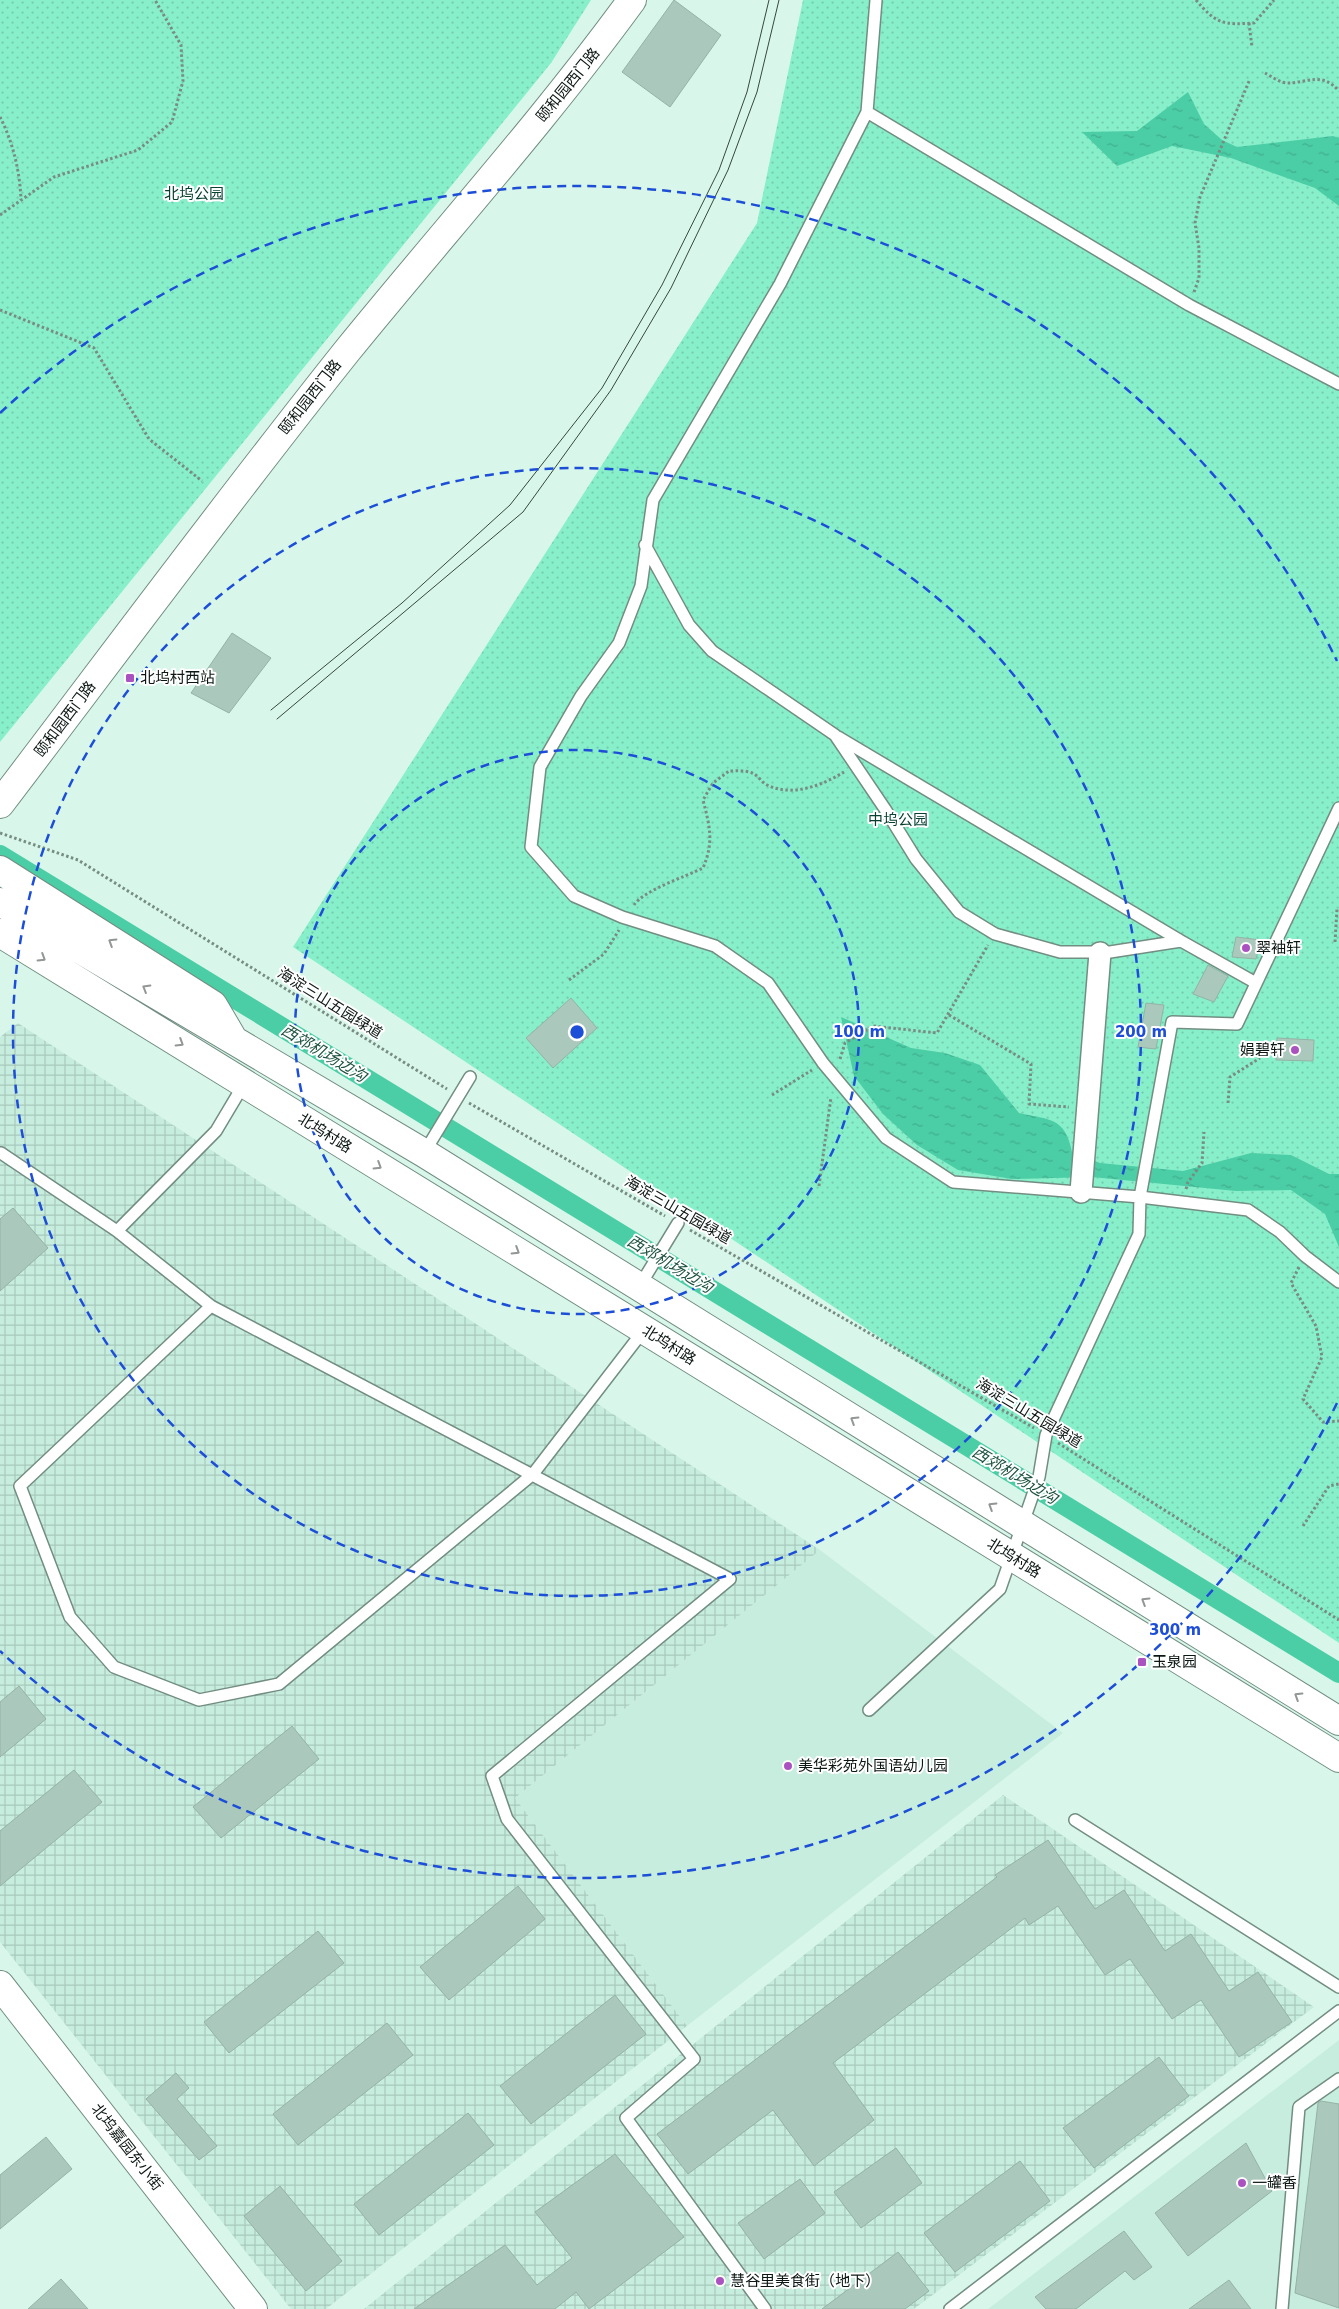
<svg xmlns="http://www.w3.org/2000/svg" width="1339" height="2309" font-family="'DejaVu Sans','Noto Sans SC',sans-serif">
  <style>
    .built { fill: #c6eddd }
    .industrial { fill: url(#industrial-grid) }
    .park { fill: url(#park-dots) }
    .water { fill: url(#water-ripples) }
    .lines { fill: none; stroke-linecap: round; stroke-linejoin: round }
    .canal { stroke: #4bcda5; stroke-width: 20 }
    .building { fill: #abc8bd; stroke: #95b2a6 }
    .lane-casing { stroke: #728e82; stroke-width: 14 }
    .street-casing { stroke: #728e82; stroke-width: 24 }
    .secondary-casing { stroke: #728e82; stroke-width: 30 }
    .path { stroke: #778c83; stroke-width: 3; stroke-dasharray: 2.5 2.5; stroke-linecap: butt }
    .lane { stroke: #fff; stroke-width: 11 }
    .street { stroke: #fff; stroke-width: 21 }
    .secondary { stroke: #fff; stroke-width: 28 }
    .tram { stroke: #364640; stroke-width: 1 }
    .oneway { stroke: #929795 }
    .ring { fill: none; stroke: #1d4ed8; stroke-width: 2.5; stroke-dasharray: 9 6 }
    .poi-dot { fill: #aa53c0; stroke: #fff; stroke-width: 2 }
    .labels { text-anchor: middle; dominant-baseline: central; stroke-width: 4; stroke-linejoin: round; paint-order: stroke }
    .street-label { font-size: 15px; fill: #0c1713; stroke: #fff }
    .park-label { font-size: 15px; fill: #084131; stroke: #fff }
    .poi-label { font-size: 15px; fill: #0c1713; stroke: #fff; text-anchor: start }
    .water-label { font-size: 16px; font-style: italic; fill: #1f5342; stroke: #fff }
    .centre { fill: #1d4ed8; stroke: #fff; stroke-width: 2.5 }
    .ring-label { font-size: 15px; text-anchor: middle; font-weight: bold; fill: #1d4ed8; stroke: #fff; stroke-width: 4; stroke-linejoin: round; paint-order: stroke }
  </style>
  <defs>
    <pattern id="industrial-grid" width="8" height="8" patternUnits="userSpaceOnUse" patternTransform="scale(1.25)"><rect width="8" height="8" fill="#c6eddd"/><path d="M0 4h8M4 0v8" fill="none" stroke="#a9cabd"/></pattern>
    <pattern id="park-dots" width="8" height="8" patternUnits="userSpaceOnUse" patternTransform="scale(1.25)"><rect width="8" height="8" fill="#88efcb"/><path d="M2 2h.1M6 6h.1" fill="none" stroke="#74ccad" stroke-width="1.8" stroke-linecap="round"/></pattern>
    <pattern id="water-ripples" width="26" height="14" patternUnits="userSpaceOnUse" patternTransform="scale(1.25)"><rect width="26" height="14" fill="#4bcda5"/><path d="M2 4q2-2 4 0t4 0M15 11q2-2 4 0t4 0" fill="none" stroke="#40af8d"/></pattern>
  </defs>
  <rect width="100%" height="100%" fill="#d8f7ea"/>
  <path class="built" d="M820,1550l243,183 -376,293 -172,-228z
    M1339,2040v269h-351z"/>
  <path class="industrial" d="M18,1023l802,527 -305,248 172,228 -361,283h-35l-291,-367v-905z
    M1003,1795l311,212 -400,302h-550z"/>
  <path class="park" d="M0,0h591l-40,63 -551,679z
    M803,0h536v1643l-1046,-696 464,-724z"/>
  <path class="water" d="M1188,92l16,32 18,16 15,7 96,-11 6,2v68l-24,-18 -84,-30 -59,-12 -55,20 -35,-34 55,-1z
    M841,1017l70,31 34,5 35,12 39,48c31,7 46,4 53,39l28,11 83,8 68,-18 40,2 38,19h10v73l-14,-33 -34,-24 -55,1 -144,-14 -80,2 -54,-9 -41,-25 -34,-31 -29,-38z"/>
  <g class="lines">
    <path class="canal" d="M0,855l1339,818"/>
  </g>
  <path class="building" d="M674,0l47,35 -51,72 -48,-35z
    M232,633l39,25 -42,55 -38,-20z
    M1236,937l25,3 -5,19 -24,-2z
    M1208,965l20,11 -14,26 -21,-8z
    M571,998l26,30 -44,40 -27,-30z
    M1146,1003l18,2 -8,44 -18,-2z
    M1277,1038l37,2 -1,21 -37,-1z
    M13,1208l35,40 -48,43v-72z
    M19,1686l27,33 -46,38v-55z
    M292,1726l27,33 -98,79 -28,-31z
    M74,1770l28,32 -102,84v-55z
    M1048,1840l47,69 29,-19 41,61 26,-17 38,57 29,-19 34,50 -53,35 -38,-57 -29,19 -42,-60 -25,16 -47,-69 -29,19 -4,-7 -192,145 41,57 -60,46 -41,-56 -85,64 -31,-40 340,-257 -2,-2z
    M518,1886l27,33 -96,81 -29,-33z
    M318,1931l26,32 -115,90 -25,-31z
    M615,1995l31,39 -115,90 -31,-38z
    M387,2023l26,32 -115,90 -25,-31z
    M1159,2057l30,39 -95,72 -31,-40z
    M176,2073l13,15 -12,11 40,47 -18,14 -53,-61z
    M1321,2101l18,3v204l-44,-15 23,-190z
    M468,2113l26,32 -115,90 -25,-31z
    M46,2137l26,32 -72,60v-54z
    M1246,2143l26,48 -84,65 -33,-43z
    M896,2148l26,35 -61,45 -27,-36z
    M615,2154l69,83 -95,72 -13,-17 -21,17h-141l91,-64 32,40 35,-27 -37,-46z
    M1020,2161l30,40 -95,71 -31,-39z
    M800,2179l25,34 -61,46 -26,-36z
    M280,2186l62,75 -36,30 -62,-75z
    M1124,2231l28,36 -18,13 -9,-9 -49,38h-30l-11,-12z
    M898,2252l31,39 -24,18h-83z
    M61,2279l27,30h-60z
    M1229,2280l22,29h-62z"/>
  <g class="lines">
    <g class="lane-casing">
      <path id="lane" d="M876,0l-9,112 -87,172 -127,216 -12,86 -22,57 -38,53 -41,71 -9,80 43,49 48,21 93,29 53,37 55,80 63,75 67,44 187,15 108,13 32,22 25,24 34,26
        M867,112l322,193 150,79
        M645,545l44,80 23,26 123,84 50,74 31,50 43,53 36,22 65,18h50l71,-11
        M838,737l343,204 75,42
        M1,1153l116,78 94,75
        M424,1153l46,-76
        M117,1231l99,-100 28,-47
        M639,1287l39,-64
        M644,1330l-111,144 -254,210 -80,16 -85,-33 -44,-50 -50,-131 191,-180 519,273 -238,197 15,43 187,240 -68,59 139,191
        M869,1710l131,-121 39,-112 7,-42 93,-201 1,-37 32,-175 65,2 102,-216
        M1075,1820l264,167
        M950,2309l389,-298
        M1282,2309l17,-202 40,-28"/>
    </g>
    <g class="street-casing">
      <path id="street" d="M1081,1192l19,-239"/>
    </g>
    <g class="secondary-casing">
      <path id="secondary" d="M0,804c115,-151 228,-304 347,-453 95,-117 196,-229 285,-351
        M0,870l213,135 20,34
        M0,902l424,251 915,568
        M0,933l1339,825
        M0,1985l253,324"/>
    </g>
    <path class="path" d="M1196,0c20,24 27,25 58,23l20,-23
      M1249,23l3,24
      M1265,73c6,3 15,10 22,10 21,0 34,-12 52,8
      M0,117c13,25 20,55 21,83
      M0,215l54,-38 84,-27 34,-28 11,-41 -2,-36 -26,-45
      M1194,292l5,-14v-30l-4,-25 5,-26 50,-118
      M0,310l94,38 55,91 53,42
      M0,833l78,27 369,229
      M634,905c10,-15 51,-28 69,-37 11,-26 7,-41 0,-68l10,-17 16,-12c6,0 17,-1 23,2 6,2 9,9 15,12 25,12 54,1 77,-13
      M1335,942l2,-33h2
      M569,980l35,-26 15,-24
      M949,1015l82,49 -2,40 40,3
      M840,1059l5,-16 28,-17 64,7 51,-88
      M772,1095l40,-25
      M469,1103l196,113
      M1228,1103l2,-26 30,-19
      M819,1186l12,-89
      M1186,1189l2,-7 14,-19 2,-31
      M690,1230l344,198
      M1299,1267l-8,16 25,43 6,31 -19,42 20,23 16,-1
      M1058,1443l281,177
      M1303,1526l26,-40 10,-2"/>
    <use href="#lane" class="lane"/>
    <use href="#street" class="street"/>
    <use href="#secondary" class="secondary"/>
    <path class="tram" d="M271,710l131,-107 108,-98 92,-117 60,-103 57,-115 28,-78 22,-92
      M277,719l246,-207 88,-122 60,-102 57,-118 29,-78 22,-92"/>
  </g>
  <defs><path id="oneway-chevron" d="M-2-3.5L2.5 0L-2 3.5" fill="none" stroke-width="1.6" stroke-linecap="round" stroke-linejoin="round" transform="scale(1.25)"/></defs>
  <g class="oneway">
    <use href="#oneway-chevron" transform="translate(112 942) rotate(-148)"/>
    <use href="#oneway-chevron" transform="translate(42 958) rotate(32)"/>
    <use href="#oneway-chevron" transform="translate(146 988) rotate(-149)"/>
    <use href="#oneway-chevron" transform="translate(180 1043) rotate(32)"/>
    <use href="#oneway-chevron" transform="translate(378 1166) rotate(32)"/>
    <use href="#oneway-chevron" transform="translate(516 1251) rotate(32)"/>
    <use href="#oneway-chevron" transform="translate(854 1420) rotate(-148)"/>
    <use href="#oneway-chevron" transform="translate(992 1506) rotate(-148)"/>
    <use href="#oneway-chevron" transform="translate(1145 1601) rotate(-148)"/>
    <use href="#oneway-chevron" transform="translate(1298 1696) rotate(-148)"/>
  </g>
  <g class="ring">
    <circle cx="577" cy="1032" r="282"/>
    <circle cx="577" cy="1032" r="564"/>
    <path d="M1337 1403A846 846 0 0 1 0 1651M0 413A846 846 0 0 1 1337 661"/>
  </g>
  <g class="poi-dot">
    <rect x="125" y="673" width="10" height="10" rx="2.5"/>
    <circle cx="1246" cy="948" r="5"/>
    <circle cx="1295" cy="1050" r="5"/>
    <rect x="1137" y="1657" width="10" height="10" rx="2.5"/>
    <circle cx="788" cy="1766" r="5"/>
    <circle cx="1242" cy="2183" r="5"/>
    <circle cx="720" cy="2281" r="5"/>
  </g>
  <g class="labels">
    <g class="street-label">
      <text transform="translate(568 85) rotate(-51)">颐和园西门路</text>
      <text transform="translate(310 397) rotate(-52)">颐和园西门路</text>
      <text transform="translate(65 719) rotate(-53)">颐和园西门路</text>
      <text transform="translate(330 1003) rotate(32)">海淀三山五园绿道</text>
      <text transform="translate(325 1133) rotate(32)">北坞村路</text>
      <text transform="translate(678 1210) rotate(30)">海淀三山五园绿道</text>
      <text transform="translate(669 1345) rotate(32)">北坞村路</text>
      <text transform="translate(1029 1413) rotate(31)">海淀三山五园绿道</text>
      <text transform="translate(1014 1558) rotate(32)">北坞村路</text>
      <text transform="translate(127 2147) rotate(52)">北坞嘉园东小街</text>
    </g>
    <g class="park-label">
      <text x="194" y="194">北坞公园</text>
      <text x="898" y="820">中坞公园</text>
    </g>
    <g class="poi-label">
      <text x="140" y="678">北坞村西站</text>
      <text x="1256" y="948">翠袖轩</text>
      <text x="1285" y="1050" text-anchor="end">娟碧轩</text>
      <text x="1152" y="1662">玉泉园</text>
      <text x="798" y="1766">美华彩苑外国语幼儿园</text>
      <text x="1252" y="2183">一罐香</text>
      <text x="730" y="2281">慧谷里美食街（地下）</text>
    </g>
    <g class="water-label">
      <text transform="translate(324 1053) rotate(31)">西郊机场边沟</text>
      <text transform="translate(670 1264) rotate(31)">西郊机场边沟</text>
      <text transform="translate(1015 1475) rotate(31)">西郊机场边沟</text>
    </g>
  </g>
  <circle cx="577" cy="1032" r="8" class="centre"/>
  <g class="ring-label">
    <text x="859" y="1037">100 m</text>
    <text x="1141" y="1037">200 m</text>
    <text x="1175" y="1635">300 m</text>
  </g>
</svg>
